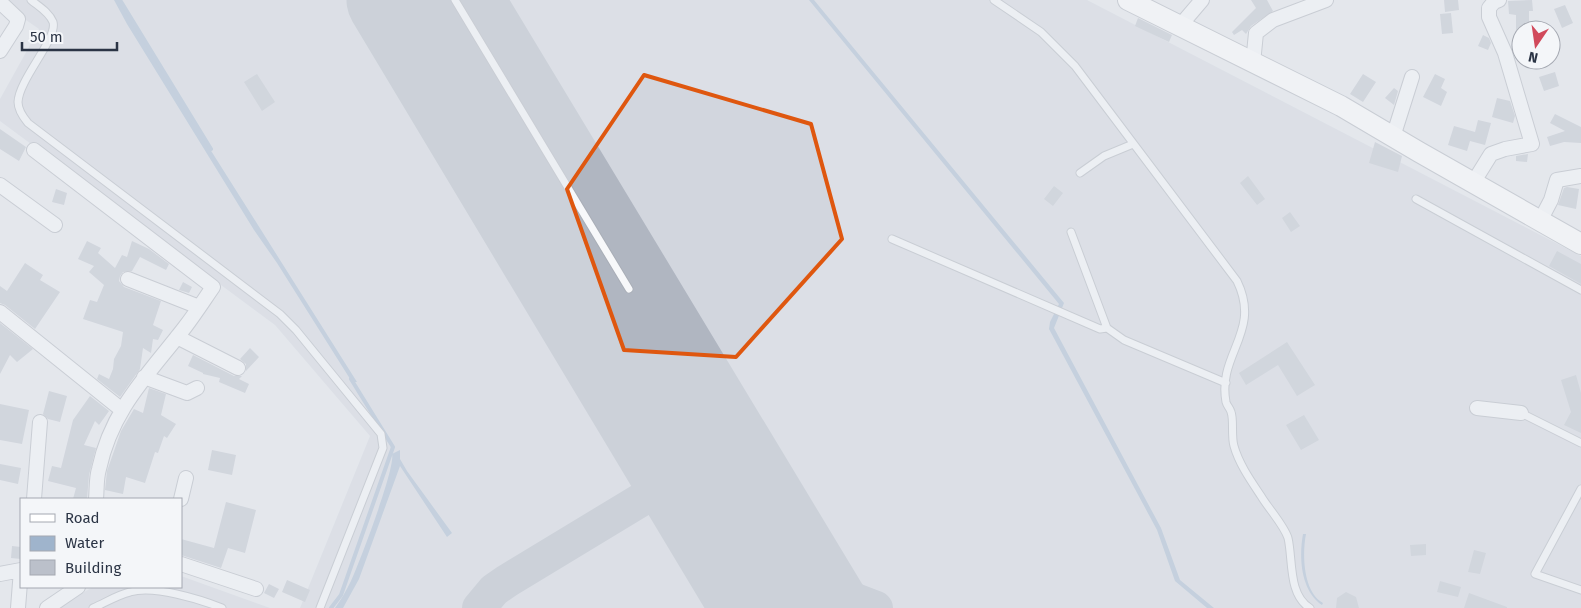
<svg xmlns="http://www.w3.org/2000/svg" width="1581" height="608" font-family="'Fira Sans',sans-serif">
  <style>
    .built { fill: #d2d6de }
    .water { fill: #9fb4cc }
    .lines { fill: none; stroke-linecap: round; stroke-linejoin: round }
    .stream { stroke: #9fb4cc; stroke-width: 4 }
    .taxiway { stroke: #b0b6c1; stroke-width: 34 }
    .runway { stroke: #b0b6c1; stroke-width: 85 }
    .building { fill: #bbc0ca }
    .lane-casing { stroke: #a9aeb7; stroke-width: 9 }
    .street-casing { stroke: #a9aeb7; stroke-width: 16 }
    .secondary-casing { stroke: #a9aeb7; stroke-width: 22 }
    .lane { stroke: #f7f8fa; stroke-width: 7 }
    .street { stroke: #f7f8fa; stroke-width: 14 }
    .secondary { stroke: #fff; stroke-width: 20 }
    .marked { fill: none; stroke: #df570f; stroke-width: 4; stroke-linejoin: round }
  </style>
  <rect width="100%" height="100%" fill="#e4e7ec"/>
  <path class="built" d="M3,0h1084l494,256v352h-1281l70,-172 -95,-111 -275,-204v-22l39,-70 -26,-18z
    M181,576l89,32h-214l37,-21h88z"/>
  <path class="water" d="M114,0h6l71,119 166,263h-5l-75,-119 -23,-33 -127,-206z
    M809,0h5l250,303 -10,25 107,200 19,52 34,28h-7l-32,-27 -18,-51 -108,-201 1,-7 9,-18z
    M400,450v9l7,12 45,62 -5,4 -47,-71 -41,113 -16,29h-8c6,-8 11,-17 16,-27 8,-17 45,-114 41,-127z
    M1303,534h3c-4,20 -3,58 17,69l-1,2c-22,-15 -23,-49 -19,-71z"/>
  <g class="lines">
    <path class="stream" d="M120,0l91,149
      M331,608l10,-13 52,-148 -42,-68"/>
    <path class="taxiway" d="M629,289l58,96c20,38 -2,84 -34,107
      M803,571l18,16 55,21
      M479,608l15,-18 13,-9 142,-86c32,-17 78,-22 106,5l65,105"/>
    <path class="runway" d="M389,0l365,608
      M460,0l367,608"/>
  </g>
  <path class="building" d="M1251,0h16l6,11 -22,15 -5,8 -4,-4 -8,5 -2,-3 24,-24z
    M1444,0h14l1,10 -14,2z
    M1532,0l1,11h-4v19h-13v-15l-7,-1 -1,-13z
    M1565,5l8,18 -11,5 -8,-19z
    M1451,13l2,20 -11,1 -2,-20z
    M1138,18l34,17 -3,7 -34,-16z
    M1483,35l6,3 2,5 -3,7 -10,-4z
    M1555,72l4,14 -15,5 -5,-14z
    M257,74l18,28 -13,9 -18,-29z
    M1363,74l13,8 -13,20 -13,-8z
    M1435,74l10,5 -4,9 6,4 -6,14 -18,-9z
    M1394,88l4,3 -4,14 -9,-7z
    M1497,98l13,3 5,15 -2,7 -21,-6z
    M1555,114l26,13v16l-17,-1 -14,4 -3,-9 18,-6 -15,-8z
    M1478,120l13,3 -6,22 -15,-4 -3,10 -19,-6 6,-19 21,6z
    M0,129l26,18 -7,14 -19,-12z
    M1375,142l27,14 -4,16 -29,-9z
    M1528,154l-1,8 -11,-1v-5z
    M1248,176l17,23 -8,6 -17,-22z
    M1054,186l9,7 -10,13 -9,-7z
    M1567,187l12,2 -3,20 -18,-4 6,-17z
    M56,189l11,4 -3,12 -12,-3z
    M1290,212l10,14 -9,6 -9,-14z
    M87,241l14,7 -3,5 17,15 7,-13 5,2 5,-16 17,8 20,15 -3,6 -26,-13 -8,14 -9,1 -3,4 -1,5 5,6 37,14 -8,24 10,5 -5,10 -5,-1 -2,14 -8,-5 -3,21 -20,28 -23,-18 2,-5 10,5 4,-10 1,-10 7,-13 2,-14 -40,-13 7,-19 7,2 7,-17 -15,-13 5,-6 -16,-7z
    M1557,251l24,13v20l-32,-18z
    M25,263l18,12 -3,5 20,12 -25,37 -30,-24 -5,-2v-17l7,5z
    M183,282l9,5 -3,6 -10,-3z
    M0,323l33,26 -16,13 -7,-7 -10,19z
    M1287,342l28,43 -18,11 -19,-31 -32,20 -7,-12z
    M250,348l9,9 -13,14v-7l-6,-5z
    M193,355l41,21h8l-3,3 10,5 -4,9 -26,-11 1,-4 -17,-4v-1l-15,-7z
    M1576,375l5,18v40l-17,-8 7,-13 -10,-32z
    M149,388l17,6 -5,21 15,9 -9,14 -3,-2 -6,17 -3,-1 -10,31 -19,-6 -3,17 -18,-4 2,-19 14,-40 13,-22 9,4z
    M49,391l18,5 -7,26 -12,-3 -5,-5z
    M90,396l19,15 -10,14 -4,-4 -11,24 12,3 -7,27 -2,24h-14l3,-11 -28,-7 4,-15 9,2 12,-48z
    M0,404l29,6 -7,34 -22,-4z
    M1304,415l15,25 -18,10 -15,-25z
    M212,450l24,5 -4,20 -24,-5z
    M0,464l21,4 -3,16 -18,-4z
    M226,502l30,8 -11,43 -17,-5 -7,20 -40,-13v-16l33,9z
    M1426,544v11l-15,1 -1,-11z
    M12,546l9,1v12l-10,-1z
    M1474,550l12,3 -6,21 -12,-2z
    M287,580l23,10 -5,12 -23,-10z
    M1440,581l21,6 -3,10 -21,-5z
    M269,584l10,5 -5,9 -10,-5z
    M1346,592l10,5 3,11h-23l1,-10z
    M1469,593l38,14v1h-43z"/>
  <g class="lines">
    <g class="lane-casing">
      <path id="lane" d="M31,0c7,6 18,12 22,22 5,16 -34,57 -35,80 0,8 5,15 10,21l252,191 16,16 85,104 2,14 -63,160
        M455,0l174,289
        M994,0l47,32 34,34 162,215c25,51 -20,73 -11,121 1,4 4,6 5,10 3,7 0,24 3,34 5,18 17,35 27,50 7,12 23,29 27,42 5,21 0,57 22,70
        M1080,173l24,-17 29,-12
        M1416,199l165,91
        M1071,232l36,96 17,12 102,43
        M892,239l208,90 7,-1
        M1521,413l60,30
        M1581,489l-46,85 46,16
        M93,608c12,-5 24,-13 37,-16 24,-7 69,7 92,16"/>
    </g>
    <g class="street-casing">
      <path id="street" d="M0,2l18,17 -2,7 -16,25
        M1179,27l23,-27
        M1253,63l3,-30 17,-13 53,-20
        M1393,137l19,-60
        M34,150l179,137c-9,13 -18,27 -28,40 -36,47 -73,81 -86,142 -3,10 -2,20 -3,30
        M1473,183l18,-29 14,-5 27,-5 -27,-91 -16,-36v-9l5,-6 5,-2
        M0,185l55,40
        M1540,221l11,-21 6,-20 24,-4
        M128,279l71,28
        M0,312l122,98
        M177,337l61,31
        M144,377l43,16 10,-5
        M1477,408l44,5
        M34,499l6,-77
        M181,499l5,-21
        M181,564l75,25
        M0,574l21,-4
        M18,608l3,-38
        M47,608l31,-21"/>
    </g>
    <g class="secondary-casing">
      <path id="secondary" d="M1128,0l213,106 78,46 162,92"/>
    </g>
    <use href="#lane" class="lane"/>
    <use href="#street" class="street"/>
    <use href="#secondary" class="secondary"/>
  </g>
  <path d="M0 0H1581V608H0ZM644,75l167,49 31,115 -106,118 -112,-7 -57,-161z" fill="#e4e7ec" fill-opacity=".55" fill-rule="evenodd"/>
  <path class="marked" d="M644,75l167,49 31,115 -106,118 -112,-7 -57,-161z"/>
  <rect x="20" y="498" width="162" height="90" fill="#f4f6f9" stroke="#a4a8b1"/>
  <rect x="30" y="514" width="25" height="8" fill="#ffffff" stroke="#a4a8b1"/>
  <text x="65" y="523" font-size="15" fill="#2b3445">Road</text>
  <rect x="30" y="536" width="25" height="15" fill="#9fb4cc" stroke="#a4a8b1"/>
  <text x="65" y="548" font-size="15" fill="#2b3445">Water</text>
  <rect x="30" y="560" width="25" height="15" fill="#bbc0ca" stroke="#a4a8b1"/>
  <text x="65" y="573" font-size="15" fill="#2b3445">Building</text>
  <g transform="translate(1536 45) rotate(193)"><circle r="24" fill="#f4f6f9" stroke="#a4a8b1"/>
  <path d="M0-4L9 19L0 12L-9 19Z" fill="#d1495b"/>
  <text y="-8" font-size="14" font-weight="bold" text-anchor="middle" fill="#2b3445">N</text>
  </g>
  <path d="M22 42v8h95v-8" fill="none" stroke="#2b3445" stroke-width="2.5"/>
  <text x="30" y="42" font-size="15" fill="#2b3445" stroke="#f4f6f9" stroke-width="4" paint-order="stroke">50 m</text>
</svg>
